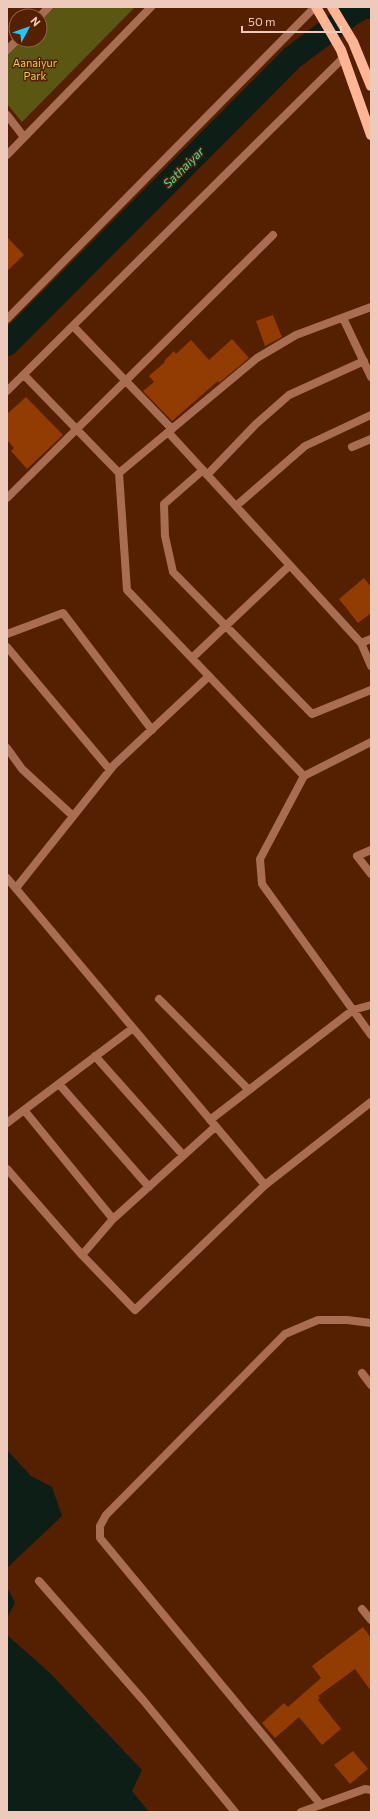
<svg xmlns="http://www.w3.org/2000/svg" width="378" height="1819" font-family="Commissioner,sans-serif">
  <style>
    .green { fill: #5b5611 }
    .water { fill: #0d1e17 }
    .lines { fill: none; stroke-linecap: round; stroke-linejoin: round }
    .river { stroke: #0d1e17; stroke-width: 24 }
    .building { fill: #923b03 }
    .minor { stroke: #a86d52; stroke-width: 8 }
    .tertiary { stroke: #a86d52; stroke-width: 8 }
    .primary { stroke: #feb594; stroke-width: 10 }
    .labels { text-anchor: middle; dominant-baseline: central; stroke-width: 3; stroke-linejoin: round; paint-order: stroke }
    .park-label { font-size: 11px; fill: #ded440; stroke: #551f01 }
    .water-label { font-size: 12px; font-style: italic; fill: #36e6ac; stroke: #551f01 }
  </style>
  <rect width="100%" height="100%" fill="#551f01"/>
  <path class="green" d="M55,7h80l-113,115 -15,-18v-50l14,-14h19v-19z"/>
  <path class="water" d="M7,1450l24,26 21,11 10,29 -55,52z
    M7,1587l8,16 -8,15z
    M7,1635l42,37 93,98 -10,21 17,21h-142z"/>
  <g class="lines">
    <path class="river" d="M7,344l286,-287 58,-43 13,-7h6"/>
  </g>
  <path class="building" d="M7,237l17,18 -17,16z
    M273,315l9,22 -17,9 -9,-25z
    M232,339l17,19 -30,25 -1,-2 -46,40 -29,-30 11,-9 -5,-6 16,-14 -1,-1 10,-10 2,3 15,-14 18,20z
    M26,397l37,38 -36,34 -16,-18 3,-3 -7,-8v-26z
    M364,578l7,9v26l-13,10 -19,-24z
    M363,1627l8,11v53l-16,-22 -37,27 2,2 -2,2 23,29 -19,16 -23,-28 -24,21 -13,-15 22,-20 4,4 33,-29 -9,-12z
    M353,1751l15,18 -18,15 -16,-19z"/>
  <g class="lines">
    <path class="minor" d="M40,16l9,-9
      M7,50l10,-10
      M7,115l17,22
      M7,155l144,-148
      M343,318l28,59
      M73,326l99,103
      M24,375l95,98 8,117 177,186 -44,83 2,25 109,151
      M7,391l336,-333
      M168,432l193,211 10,23
      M352,447l19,-8
      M203,470l-39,34 1,32 8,36 139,142 59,-24
      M119,473l138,-115 39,-23 75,-28
      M207,475l49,-51 33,-29 75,-34
      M7,498l266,-263
      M236,506l69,-60 66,-31
      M7,634l56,-21 89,117
      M361,643l10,-4
      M7,647l103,123
      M192,658l98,-93
      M7,748l15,21 51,47
      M304,776l67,-34
      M371,850l-14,6 14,18
      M7,878l258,307 106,-83
      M16,888l98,-123 95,-89
      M159,999l90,91
      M133,1028l-109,82 89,109 102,-92
      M95,1056l88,99
      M59,1084l90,103
      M210,1120l143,-110 18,-5
      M7,1123l17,-13
      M7,1169l75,86 31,-36
      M82,1255l53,55 130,-125
      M362,1373l9,12
      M39,1581l104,119 92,112
      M362,1609l9,11
      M321,1805l-221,-267v-12l6,-11 179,-181 33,-14h29l24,3
      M301,1812l64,-23 6,1"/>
    <path class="tertiary" d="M7,319l308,-312"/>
    <path class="primary" d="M316,7l25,43 30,85
      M332,7l21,35 18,44"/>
  </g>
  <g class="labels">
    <g class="park-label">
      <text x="35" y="62">Aanaiyur<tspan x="35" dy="13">Park</tspan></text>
    </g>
    <g class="water-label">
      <text transform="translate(183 167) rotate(-45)">Sathaiyar</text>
    </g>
  </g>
  <rect width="378" height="1819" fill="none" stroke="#edcabb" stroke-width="16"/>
  <g transform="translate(28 28) rotate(49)"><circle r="19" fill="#551f01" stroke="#92634b"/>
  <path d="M0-3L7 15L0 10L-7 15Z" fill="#1dc9fc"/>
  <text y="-6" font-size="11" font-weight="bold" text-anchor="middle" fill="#edcabb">N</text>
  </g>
  <path d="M242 26v6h99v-6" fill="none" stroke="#edcabb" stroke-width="2"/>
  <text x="248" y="26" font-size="12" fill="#edcabb" stroke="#551f01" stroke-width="3" paint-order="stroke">50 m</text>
</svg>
